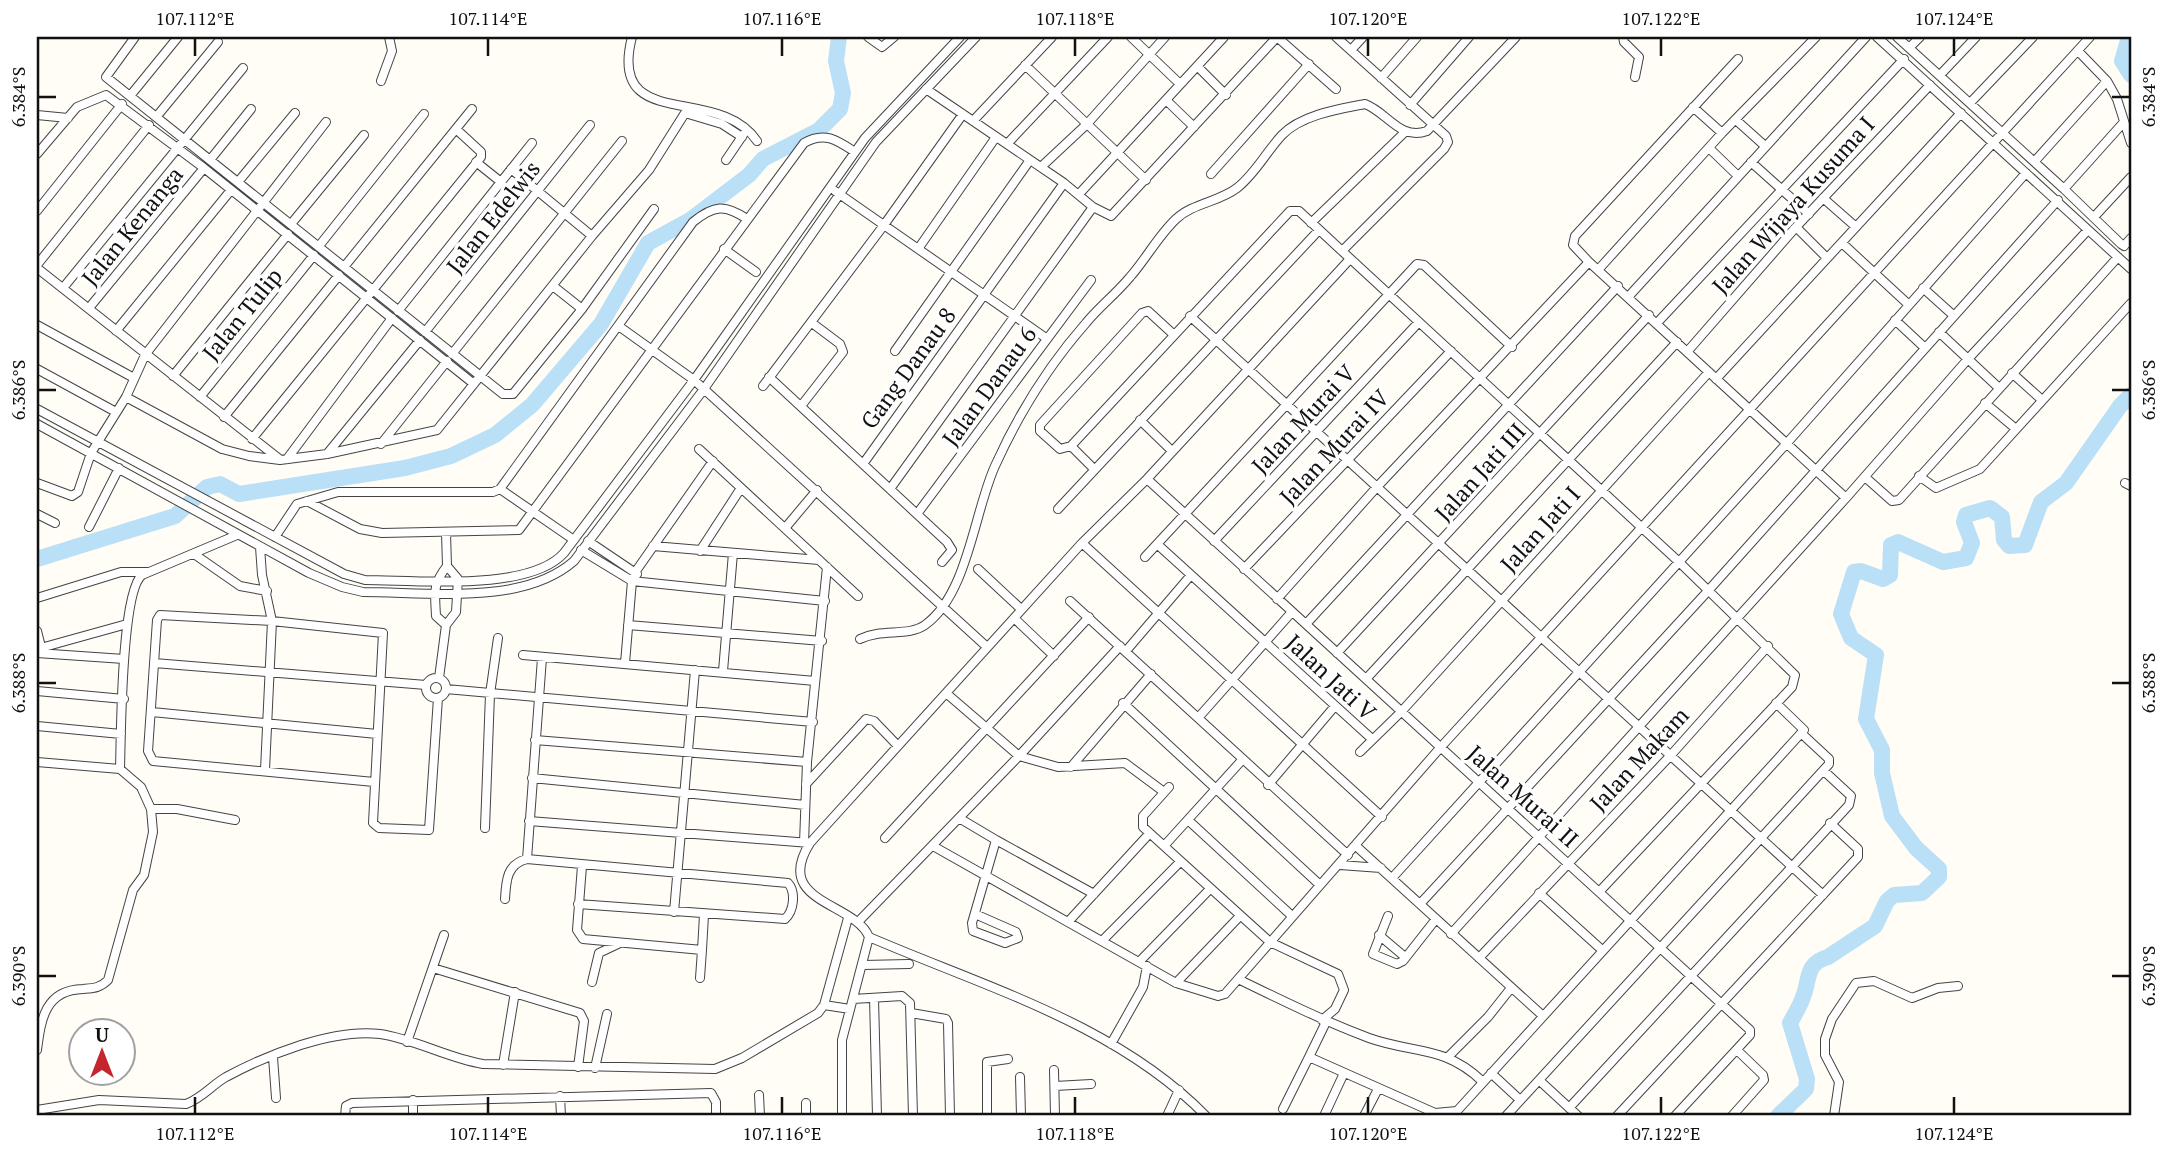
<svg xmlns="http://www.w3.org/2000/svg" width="2168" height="1153" font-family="'PT Serif',serif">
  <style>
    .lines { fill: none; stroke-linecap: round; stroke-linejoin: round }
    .river { stroke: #b9e0f7; stroke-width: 16 }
    .street-casing { stroke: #444; stroke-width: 10 }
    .street { stroke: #fff; stroke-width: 8 }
    .ticks { fill: none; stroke: #111; stroke-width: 2.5 }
    .labels { text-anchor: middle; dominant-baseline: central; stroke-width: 7; stroke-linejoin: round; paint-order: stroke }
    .street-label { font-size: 23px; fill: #111; stroke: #fff }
    .neatline { fill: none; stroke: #111; stroke-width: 2.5 }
    .ticks-label { font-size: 18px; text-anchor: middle; fill: #111 }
  </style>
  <rect width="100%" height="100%" fill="#fffdf5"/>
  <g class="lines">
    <path class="river" d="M2129,37l-7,24 9,14
      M37,559l138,-43 32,-29 13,-3 19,10 166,-26 46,-12 44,-21 37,-30 69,-81 47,-81 42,-23 59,-45 14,-16 56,-29 21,-21 3,-16 -7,-32 3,-24
      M1778,1116l28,-27 1,-10 -17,-56c5,-9 10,-17 13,-26 7,-17 2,-34 25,-40l47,-31 12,-25 7,-6 28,-2 17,-16v-8l-23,-21 -24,-32 -10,-43v-23l-16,-31 10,-64 -25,-17 -10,-24 13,-42 7,-1 22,8 7,-4 1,-30 7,-3 45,20 23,-4 6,-15 -8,-21 2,-7 24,-7 12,9 2,23 5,6 16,-1 16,-43 25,-19 54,-77 11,-11"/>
    <g class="street-casing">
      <path id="street" d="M135,37l-29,40 397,317h10l69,-85 -29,-23
        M632,37c-25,97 86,46 125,104
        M868,37l14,10 12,-10
        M1131,37l49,47
        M1336,37l110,99 2,6 -4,7 -102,102 336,310 117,114 -3,12 -193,205
        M1623,37l1,5 15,15 -4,20
        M1877,37l254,232
        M1897,37l167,152 57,55 3,2 7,-8
        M1909,48l11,-11
        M1351,50l12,-13
        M1025,65l121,115
        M1197,66l29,29
        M1940,75l36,-38
        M1381,78l36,-41
        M381,81l11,-30 -3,-14
        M2107,81l10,18 14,44
        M926,89l138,94 29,24 18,9 166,-179 59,52
        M130,96l48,-59
        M1166,100l28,27
        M1970,103l63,-66
        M1410,105l59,-68
        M1693,107l29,26
        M37,115l31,3
        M157,116l61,-74
        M1736,120l29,26
        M973,121l79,-84
        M1007,144l101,-107
        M1709,148l29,28
        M37,154l40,-47 29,-12 98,73 270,216
        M210,160l41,-51
        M726,160l17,-25
        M2035,161l72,-80 -29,-30
        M476,162l25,20
        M1751,162l58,52
        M1041,167l46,-43 78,-87
        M511,169l81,67
        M1211,174l98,-110
        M238,182l57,-69
        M2064,189l60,-67
        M835,191l211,147
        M1079,194l145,-157
        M1823,198l33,29
        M37,211l85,-107
        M2094,217l37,-40
        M1311,223l94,-91
        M291,224l73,-89
        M1796,227l30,30
        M1842,243l67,62
        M319,246l105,-132
        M724,249l32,23
        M918,249l78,-112
        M1589,262l-16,-17 2,-9 163,-177
        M37,265l112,-140
        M344,267l128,-158
        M37,268l241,190
        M1598,270l124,-137 94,-96
        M63,288l180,-220
        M1923,288l30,27
        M1629,296l237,-259
        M89,308l115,-140
        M582,309l72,-100
        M398,311l134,-168
        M1190,316l633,579
        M1895,320l30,28
        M1657,323l247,-264
        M37,325l97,53
        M620,327l74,53 293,267
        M116,331l115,-141
        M425,332l165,-207
        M1939,332l60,56
        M1173,334l-25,-23 -6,2 -102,112v6l20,18 11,-3 219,-235h9l43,40
        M895,351l135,-191
        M1687,352l109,-125 134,-142
        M452,354l170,-213
        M37,369l79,43
        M2012,373l30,27
        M173,376l115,-142
        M769,377l178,165 5,8 -10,12
        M1716,379l245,-266
        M763,386l121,-161 79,-111
        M126,397l96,52 27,7 31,4 47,-6 110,-24 155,-194 57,-66 36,-57 37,11 20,13
        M200,397l114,-142
        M1985,403l31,26
        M801,406l42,-54 -3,-8 -28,-21
        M37,409l307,165 21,6c51,0 164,12 199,-27l130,-173 171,-242 95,-101
        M224,417l115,-142
        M1140,420l32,31
        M37,424l272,149 33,14 21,5c65,0 160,14 211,-31l130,-172 172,-247 100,-105
        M252,439l229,-282v-5l-25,-23
        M381,444l66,-83
        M1071,446l23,23
        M699,449l159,147
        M327,454l93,-114
        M287,459l105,-141
        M863,464l201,-281
        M1919,476l17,12 44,-19 151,-166
        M1865,477l27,24 7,-1 219,-243
        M1147,479l603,551v5l-75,81
        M37,483l35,13 6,-4 13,-39 35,-56 19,-42 181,-233
        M2125,483l6,3
        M500,489l74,51
        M890,489l203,-282
        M1846,498l122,-139 119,-128
        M307,501l53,28 22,4 137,-3 285,-387c20,-12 33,-3 51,9
        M1058,509l261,-279
        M37,514l18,9
        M917,514l174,-234
        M89,527l30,-59
        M786,527l31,-37
        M446,533l1,33 11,13 -2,33 -10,13 -10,-9c-1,-23 -4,-31 11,-50
        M275,537l22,-33 41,-12h155l7,-3 193,-267c21,-17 32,-18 54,-3
        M588,541l49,33
        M1214,541l205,-219
        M1082,543l300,274
        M1157,544l215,195
        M653,546l166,14
        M260,547l2,28 10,46 -7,149
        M581,550l51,31 193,20
        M700,551l41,-63
        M194,554l46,32 27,5
        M1145,557l272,-293 7,1 88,82
        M978,569l43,40
        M1244,569l207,-218
        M37,598l84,-26h28
        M1277,599l99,-111 213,-226 257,236 -395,436
        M1070,601l278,254
        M1014,618l40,38
        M1306,624l312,-338
        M628,625l194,16
        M37,631l4,16
        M860,639c22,-11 48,-2 65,-14 43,-31 49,-113 70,-159 23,-51 54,-101 91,-143 13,-16 30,-29 44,-46 16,-18 28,-41 46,-58 17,-16 43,-17 61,-31 19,-15 29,-36 45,-53 19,-20 57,-26 83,-31 22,8 35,37 62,27l89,-94
        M37,649l90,-25
        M1126,651l65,-76
        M37,653l87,6
        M1337,653l312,-338
        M523,655l292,26
        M154,663l272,22
        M625,663l7,-82 4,-10 77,-110
        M723,671l10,-118
        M426 688a10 10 0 1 1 20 0a10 10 0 1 1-20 0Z
        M439,678l7,-53
        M1366,679l311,-337
        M446,689l367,33
        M37,691l87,8
        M946,693l73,63 39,11 67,-4 39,29
        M1123,703l197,182
        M152,712l225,22
        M1198,718l93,-105
        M37,726l84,8
        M535,740l272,22
        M1360,752l41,-40 308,-340
        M37,762l83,7 21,18 10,22 2,23 -9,43 -11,15 -25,90c-8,8 -14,8 -25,9 -38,1 -42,30 -46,61
        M1071,767l80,-93
        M120,769c1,-32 1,-177 22,-194l95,-40
        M532,778l273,27
        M374,782l-221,-21 -5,-10 9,-131 3,-5 112,6 111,12 -10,190 6,5 50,2 9,-132
        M806,784l60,-65 8,2 24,25
        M1268,785l67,-79
        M1169,787l-26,29v11l127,115 68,32 6,16 -9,19 -13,11
        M151,809h26l58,11
        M959,818l37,22
        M1188,820l104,96
        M529,821l281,22
        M485,828l5,-134 8,-56
        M885,838l204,-221
        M804,843l3,-81 20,-195
        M933,846l243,137 42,13 7,-2 215,-246 650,-711
        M1164,846l79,-87
        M1356,846l187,170
        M527,859l15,-201
        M1340,865l41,3
        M582,866l-5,64 6,9 119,11 2,-35
        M1393,877l394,-434 239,-270
        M1539,893l63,57
        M505,899c1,-19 2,-35 22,-40l261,24c8,9 6,28 -3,36l-207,-15
        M1420,904l287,-312 351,-392
        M674,912l21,-242
        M975,914l41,18 2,6 -13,5 -32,-12 -1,-8 24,-83 98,54
        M1388,916l-15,38 24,10 6,-3 33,-42
        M858,922l161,-166 101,-110
        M1068,922l81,-88
        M1379,935l26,22
        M1102,941l78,-79
        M1479,958l192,-203 97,-109
        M1139,962l71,-73
        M863,965l46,-1
        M433,968l147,45 4,8 -6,46
        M700,978l2,-28
        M1240,980c43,21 84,41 129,58 45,16 75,7 113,43
        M592,982l7,-29 19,-9
        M1176,983l63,-66
        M874,998l3,118
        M853,999l49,-3 8,7 3,113
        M824,1005l26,4
        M911,1013l35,6 2,4 2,93
        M1326,1022l-17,35 126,56 22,-2 347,-381 -28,-27
        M407,1042l37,-107
        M1111,1044l32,-57 4,-21
        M1449,1056l39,-39 23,-29
        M273,1057l3,41
        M503,1065l12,-73
        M595,1068l12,-54
        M1054,1070l1,46
        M1491,1073l28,26
        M1020,1077l1,39
        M1540,1081l38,35
        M1055,1086l36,-2
        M759,1095l1,21
        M560,1096l1,20
        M413,1100v16
        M806,1103v13
        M1569,1108l280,-303 2,-9 -27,-25
        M1283,1109l26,-52
        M37,1110l62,-10 87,4c16,-6 26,-19 40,-27 41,-22 107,-49 154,-43 35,5 67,24 103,30l232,5 27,-11 76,-45 6,-8 24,-87
        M345,1116l1,-10 6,-3 359,-10 5,9v14
        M842,1116v-76l27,-103
        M987,1116v-54l21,-3
        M1167,1116l12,-26
        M1206,1116c-90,-92 -221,-129 -337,-179 -14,-35 -97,-34 -59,-94l272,-300 65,-64 203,-220
        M1324,1116l20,-43
        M1364,1116l14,-27
        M1506,1116l323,-352v-5l-28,-26
        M1617,1116l241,-259v-8l-28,-26
        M1732,1116l32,-36 -1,-5 -25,-24
        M1834,1116l5,-34 -14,-27v-16l7,-20 24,-36 18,-2 38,17 26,-10 20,-2"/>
    </g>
    <use href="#street" class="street"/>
  </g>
  <path class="ticks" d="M195,38v18M488,38v18M782,38v18M1075,38v18M1368,38v18M1661,38v18M1954,38v18M38,97h18M2112,97h18M38,390h18M2112,390h18M38,683h18M2112,683h18M38,976h18M2112,976h18M195,1097v17M488,1097v17M782,1097v17M1075,1097v17M1368,1097v17M1661,1097v17M1954,1097v17"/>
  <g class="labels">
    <g class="street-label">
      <text transform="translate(1793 205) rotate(-48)">Jalan Wijaya Kusuma I</text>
      <text transform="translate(493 217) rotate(-52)">Jalan Edelwis</text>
      <text transform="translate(132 226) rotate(-51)">Jalan Kenanga</text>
      <text transform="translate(242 314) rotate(-51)">Jalan Tulip</text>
      <text transform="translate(908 368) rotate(-54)">Gang Danau 8</text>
      <text transform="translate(989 386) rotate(-54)">Jalan Danau 6</text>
      <text transform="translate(1303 419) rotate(-47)">Jalan Murai V</text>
      <text transform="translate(1334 447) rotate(-47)">Jalan Murai IV</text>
      <text transform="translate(1480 472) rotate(-48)">Jalan Jati III</text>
      <text transform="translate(1540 529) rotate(-48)">Jalan Jati I</text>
      <text transform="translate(1331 677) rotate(43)">Jalan Jati V</text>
      <text transform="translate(1639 759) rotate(-47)">Jalan Makam</text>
      <text transform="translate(1523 796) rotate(42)">Jalan Murai II</text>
    </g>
  </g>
  <rect width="2168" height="1153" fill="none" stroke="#ffffff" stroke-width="77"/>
  <g transform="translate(102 1052)"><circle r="33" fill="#ffffff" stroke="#a0a0a0" stroke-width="2"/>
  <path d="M0-5L12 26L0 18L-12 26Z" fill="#c4262e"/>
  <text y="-10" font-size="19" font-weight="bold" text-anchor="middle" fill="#111111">U</text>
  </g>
  <rect x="38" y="38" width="2092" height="1076" class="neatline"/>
  <g class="ticks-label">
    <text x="195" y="25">107.112°E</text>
    <text x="488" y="25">107.114°E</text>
    <text x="782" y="25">107.116°E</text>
    <text x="1075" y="25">107.118°E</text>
    <text x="1368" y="25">107.120°E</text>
    <text x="1661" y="25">107.122°E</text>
    <text x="1954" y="25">107.124°E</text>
    <text transform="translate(19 97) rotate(-90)" y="6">6.384°S</text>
    <text transform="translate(2149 97) rotate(-90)" y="6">6.384°S</text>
    <text transform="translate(19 390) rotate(-90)" y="6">6.386°S</text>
    <text transform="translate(2149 390) rotate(-90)" y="6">6.386°S</text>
    <text transform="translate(19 683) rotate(-90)" y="6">6.388°S</text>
    <text transform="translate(2149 683) rotate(-90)" y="6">6.388°S</text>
    <text transform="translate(19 976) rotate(-90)" y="6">6.390°S</text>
    <text transform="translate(2149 976) rotate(-90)" y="6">6.390°S</text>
    <text x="195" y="1140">107.112°E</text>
    <text x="488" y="1140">107.114°E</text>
    <text x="782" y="1140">107.116°E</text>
    <text x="1075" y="1140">107.118°E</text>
    <text x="1368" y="1140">107.120°E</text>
    <text x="1661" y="1140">107.122°E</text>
    <text x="1954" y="1140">107.124°E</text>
  </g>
</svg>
